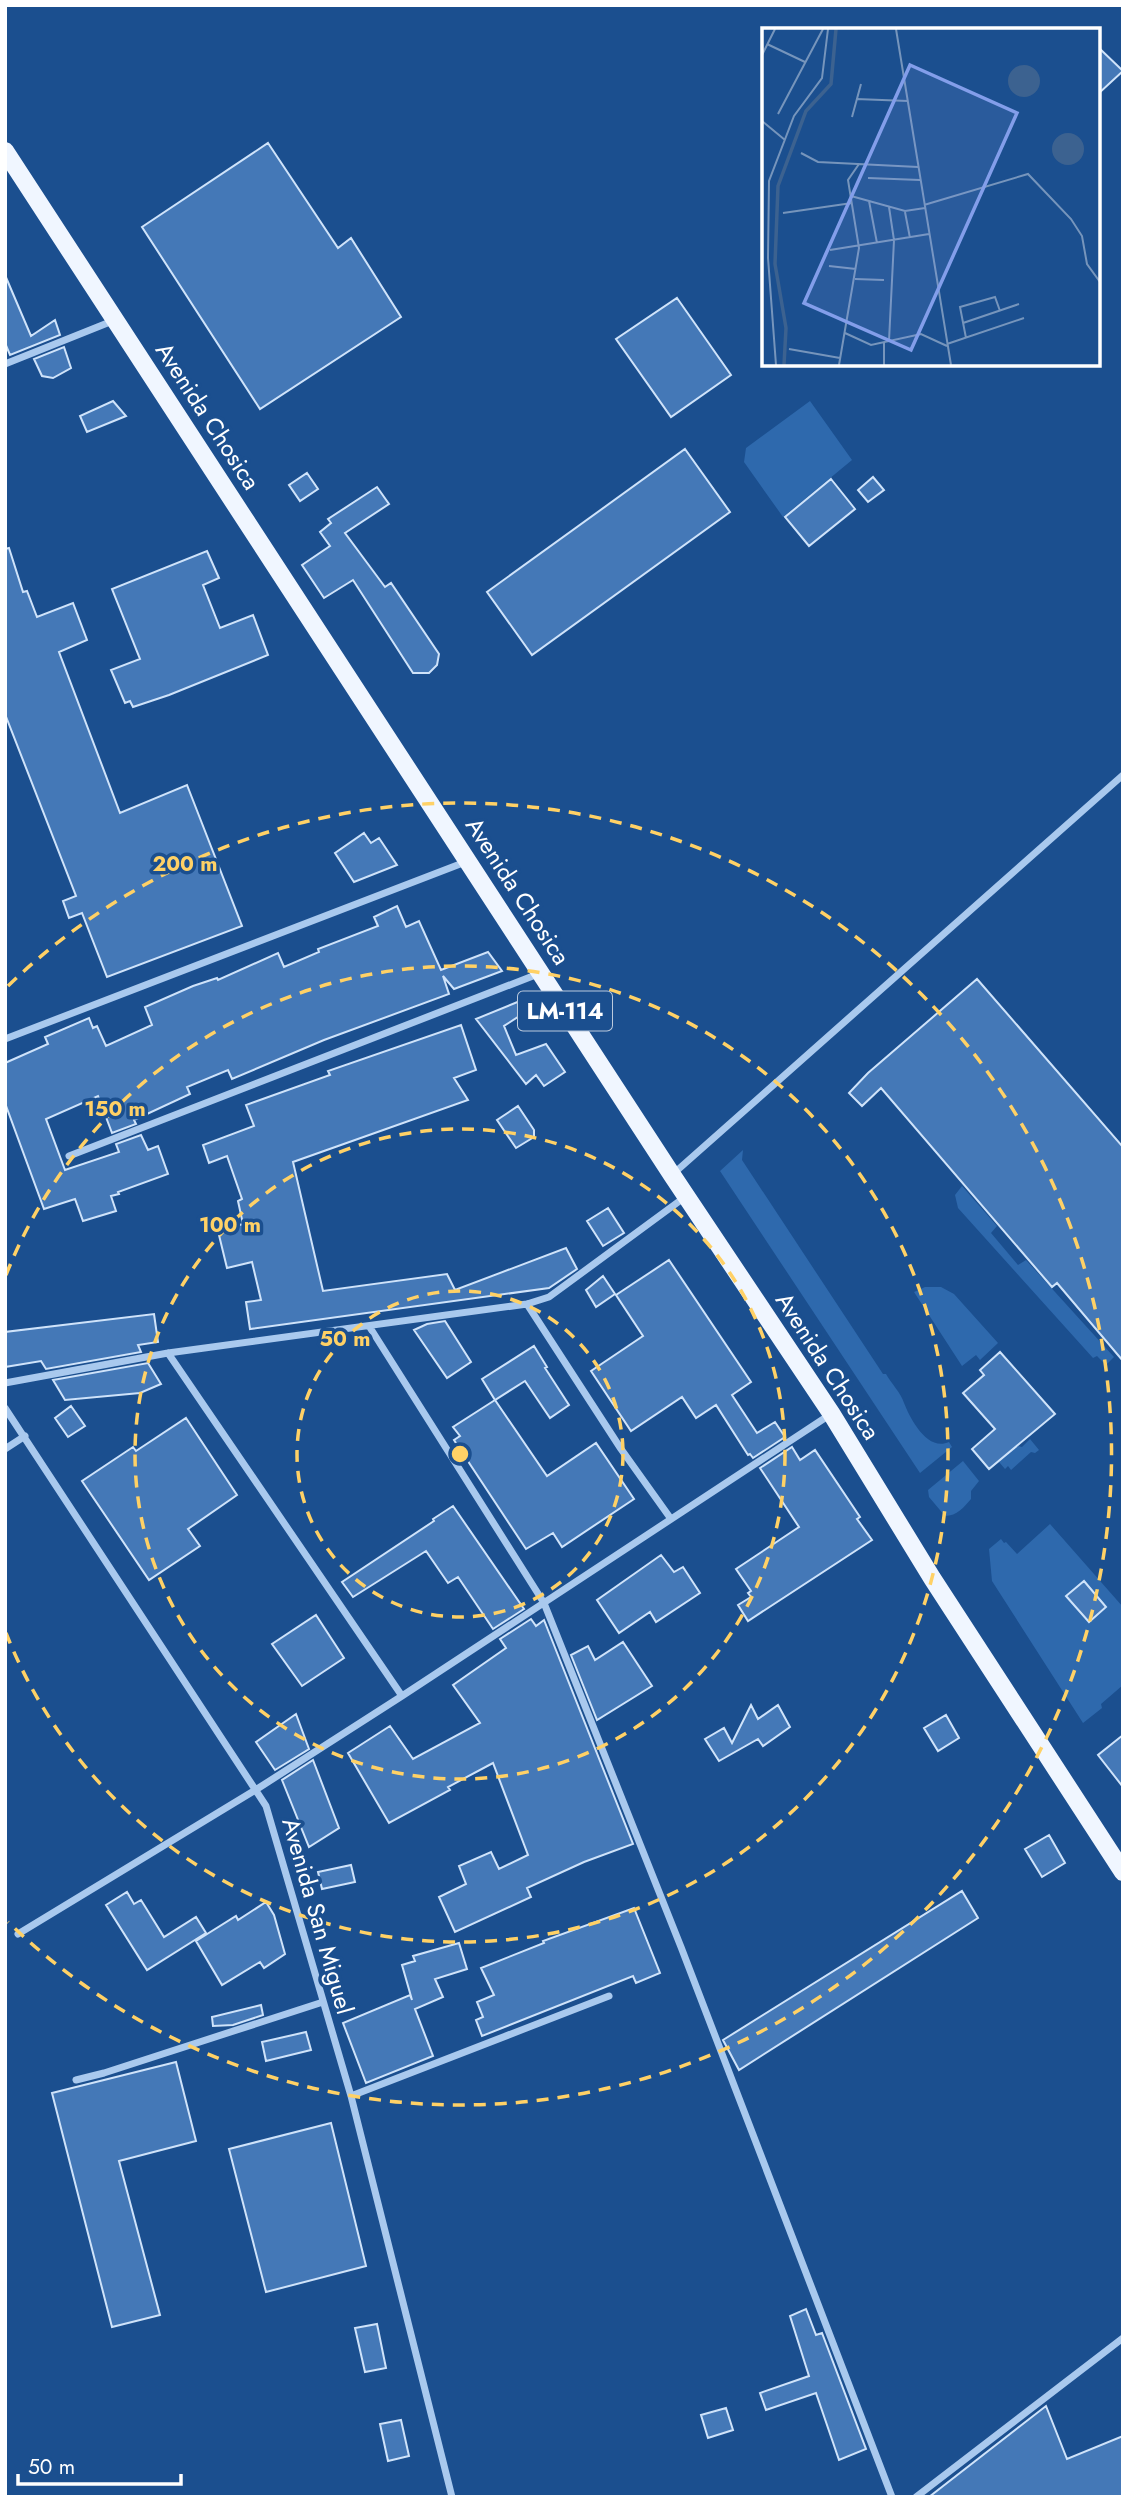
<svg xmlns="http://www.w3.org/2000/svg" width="1128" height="2502" font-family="Jost,sans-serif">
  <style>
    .green { fill: #2e69ad }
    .building { fill: #4478b7; stroke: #cfe3fa; stroke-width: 2 }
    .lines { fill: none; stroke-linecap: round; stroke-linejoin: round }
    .minor { stroke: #a9c9ee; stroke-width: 7 }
    .primary { stroke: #f0f6ff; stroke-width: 18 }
    .ring { fill: none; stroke: #ffd166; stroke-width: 3.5; stroke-dasharray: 12 9 }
    .labels { text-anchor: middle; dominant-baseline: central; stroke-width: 7; stroke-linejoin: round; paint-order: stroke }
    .shield { fill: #1b4f8f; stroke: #bbcadd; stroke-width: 2 }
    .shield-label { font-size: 23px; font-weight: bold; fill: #fff }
    .street-label { font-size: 24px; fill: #fff; stroke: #1b4f8f }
    .inset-river { fill: none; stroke: #3c6290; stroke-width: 3.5 }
    .inset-road { fill: none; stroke: #7695bc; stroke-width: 2 }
    .view { fill: #839eea; fill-opacity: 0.15; stroke: #839eea; stroke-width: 3.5 }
    .inset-edge { fill: none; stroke: #fff; stroke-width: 3.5 }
    .centre { fill: #ffd166; stroke: #1b4f8f; stroke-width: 3.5 }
    .ring-label { font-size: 21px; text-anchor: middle; font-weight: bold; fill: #ffd166; stroke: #1b4f8f; stroke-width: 7; stroke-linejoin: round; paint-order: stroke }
  </style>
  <rect width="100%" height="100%" fill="#1b4f8f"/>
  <path class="green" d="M810,401l42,59 -69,57 -39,-55 2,-14z
    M743,1150l-1,10 141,214h3c5,9 15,19 18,29 6,15 23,49 45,39l3,5 -32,26 -200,-302z
    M962,1186l35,40 -6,7 27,32 8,-5 88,97 -8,8 -9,-9 -4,2 -135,-150 -3,-13z
    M925,1287h16l13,7 44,49 -18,17 -4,-5 -14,11 -48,-74z
    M1030,1439l9,11 -4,3 -4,-1 -20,18 -3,-4 -3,3 -6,-7 19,-16 4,1z
    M963,1461l16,20 -8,10v8c-7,8 -14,17 -26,17l-16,-19 -1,-7z
    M1050,1524l73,83v78l-22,19 1,4 -19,15 -91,-142 -3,-32 12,-10 3,4 2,-1 11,12z"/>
  <path class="building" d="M1098,47l25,24 -25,23z
    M268,143l70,105 13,-10 50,79 -141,92 -118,-182z
    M5,275l26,61 24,-16 5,15 -50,20 -5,-12z
    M677,298l54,77 -60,42 -55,-78z
    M64,347l7,21 -18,10 -11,-2 -8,-17z
    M113,401l13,15 -39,16 -7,-16z
    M685,449l45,63 -198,143 -45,-63z
    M307,473l11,16 -18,12 -11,-16z
    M873,477l11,13 -16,12 -10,-12z
    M831,479l24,30 -46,37 -24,-29z
    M377,487l12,17 -44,29 40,54 6,-4 48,71 -2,11 -8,8h-16l-60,-93 -29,18 -22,-33 28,-19 -10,-14 11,-9 -3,-4z
    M9,548l14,44 4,-1 10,26 36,-14 14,37 -28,12 61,161 67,-28 55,141 -135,51 -25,-64 -13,5 -6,-17 13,-5 -71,-182v-165z
    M207,551l12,27 -16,7 17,43 33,-13 15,40 -99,40 -36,12 -3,-6 -5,2 -14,-33 29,-11 -28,-70z
    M364,833l7,10 8,-5 18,27 -43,17 -19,-29z
    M397,906l9,21 13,-6 22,49 47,-18 14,19 -48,18 -11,-13 6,18 -125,46 -92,39 -4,-9 -41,17 3,7 -56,26 2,4 -24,9 -14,-37 -52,23 19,51 54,-18 -3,-8 25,-9 7,15 10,-4 10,28 -50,18 1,2 -8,2 5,15 -33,10 -8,-22 -31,10 -39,-106v-40l43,-19 -3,-7 44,-19 4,10 4,-2 9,20 46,-21 -7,-18 48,-21 24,-8 1,2 60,-27 6,14 35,-15 -1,-3 60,-23 -4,-9z
    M977,979l146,168v214l-66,-78 -5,4 -171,-199 -19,18 -13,-13 19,-20z
    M537,994l4,8 -37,24 12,29 30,-11 19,28 -21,14 -8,-11 -10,9 -50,-65z
    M461,1025l15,45 -22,8 14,22 -175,62 30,129 124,-17 8,16 111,-42 11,21 -28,19 -299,41 -4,-27 15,-2 -9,-38 -25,6 -9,-37 25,-7 -5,-23 4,-2 -15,-43 -18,7 -6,-18 51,-19 -8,-21 84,-30 -2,-4z
    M518,1106l16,24v7l-18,11 -19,-28z
    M608,1208l16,25 -21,13 -16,-25z
    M669,1260l82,122 -19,13 25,38 18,-11 10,15 -32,21 -3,-4 -2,1 -32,-50 -20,13 -14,-21 -51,34 -40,-60 52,-35 -27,-41z
    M603,1276l12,18 -19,13 -10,-17z
    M154,1314l4,28 -20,3 3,7 -95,17 -5,-8 -36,6v-35z
    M445,1321l26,41 -24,16 -33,-48 13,-6z
    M534,1346l13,21 -2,1 24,37 -19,13 -25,-37 -30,19 -13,-21z
    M1000,1352l55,62 -66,55 -17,-20 23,-20 -32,-36 21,-18 -4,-5z
    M148,1363l13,21 -21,9 -75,7 -12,-20z
    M495,1400l52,76 49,-33 38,56 -72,48 -9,-14 -27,16 -72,-109 6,-4 -7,-9z
    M71,1406l14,20 -17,11 -13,-19z
    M186,1418l51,77 -49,34 12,17 -51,34 -67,-99 51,-34 3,4z
    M792,1447l8,13 15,-10 45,67 -3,2 15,21 -124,81 -10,-16 13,-8 -3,-4 3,-2 -15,-22 63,-42 -39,-59z
    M453,1506l71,103 -31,20 -35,-52 -10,6 -22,-32 -73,46 -11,-15 92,-61 -1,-2z
    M661,1555l13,17 9,-5 17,26 -44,29 -6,-10 -31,21 -22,-33z
    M1084,1581l22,26 -17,15 -23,-26z
    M316,1615l28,43 -42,28 -30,-42z
    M531,1619l5,7 8,-6 89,224 -49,18 -57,26 4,9 -76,35 -16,-35 27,-13 -7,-18 32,-14 8,17 29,-14 -35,-92 -45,24 2,3 -61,33 -41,-70 42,-27 23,33 67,-36 -27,-38 53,-37 -6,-9z
    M623,1642l29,44 -55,34 -26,-65 17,-9 7,14z
    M751,1705l7,14 20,-14 12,22 -27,19 -5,-7 -39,22 -14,-22 19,-11 8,15z
    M296,1714l13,35 -34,21 -19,-28z
    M946,1715l13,23 -21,13 -14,-23z
    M1123,1735v52l-25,-32z
    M313,1760l26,68 -30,19 -27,-67z
    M1049,1835l16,28 -23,14 -17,-28z
    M351,1865l4,17 -33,7 -4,-17z
    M962,1891l16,27 -239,152 -16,-30z
    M127,1892l7,12 7,-4 23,37 32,-20 10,16 -59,37 -41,-65z
    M266,1902l8,13 11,39 -21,14 -4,-6 -38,23 -26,-44 40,-25 2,4z
    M634,1908l26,65 -24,10 -3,-7 -151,60 -6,-16 7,-3 -6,-15 17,-7 -13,-27 63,-25 -1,-2z
    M459,1943l8,26 -32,10 8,18 -28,12 18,47 -67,27 -23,-60 67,-28 2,5 -10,-35 13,-4 -2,-5z
    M261,2005l2,10 -30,10 -20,1 -1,-9z
    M306,2032l5,18 -45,11 -4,-19z
    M176,2062l20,79 -77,20 41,154 -48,12 -60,-234z
    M331,2123l35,143 -100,26 -37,-143z
    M806,2309l10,26 6,-2 44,116 -27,11 -23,-67 -50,17 -6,-17 49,-17 -19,-60z
    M377,2324l9,44 -21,4 -10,-44z
    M1046,2406l21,53 56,-23v61h-194z
    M726,2408l7,22 -25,8 -7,-23z
    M401,2420l8,36 -21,5 -8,-37z"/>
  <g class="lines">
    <path class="minor" d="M5,364l110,-44
      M5,1039l463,-178
      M69,1156l469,-182
      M673,1174l450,-399
      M527,1304l94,145 50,70
      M369,1326l175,277 137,344 211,550
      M168,1353l234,343
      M5,1383l163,-30 359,-49 22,-7 136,-100
      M5,1408l261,398 85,290 101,401
      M5,1449l20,-13
      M18,1934l239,-145 145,-93 429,-282
      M76,2080l28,-7 219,-71
      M351,2096l258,-100
      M916,2497l207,-159"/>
    <path class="primary" d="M5,151l667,1024 159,238 101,165 191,294"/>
  </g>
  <g class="ring">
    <circle cx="460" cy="1454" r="163"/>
    <circle cx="460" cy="1454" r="325"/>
    <path d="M6 1275A488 488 0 1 1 6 1633"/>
    <path d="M8 986A651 651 0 1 1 8 1922"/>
  </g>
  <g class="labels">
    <rect class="shield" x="518" y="991.5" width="94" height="39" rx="5"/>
    <g class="shield-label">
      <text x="565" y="1011">LM-114</text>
    </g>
    <g class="street-label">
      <text transform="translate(208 416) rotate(57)">Avenida Chosica</text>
      <text transform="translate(518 891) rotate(57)">Avenida Chosica</text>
      <text transform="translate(828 1366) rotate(57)">Avenida Chosica</text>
      <text transform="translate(318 1916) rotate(74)">Avenida San Miguel</text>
    </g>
  </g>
  <g transform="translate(762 28)">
    <rect width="338" height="338" fill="#1b4f8f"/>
    <path d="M246 53a16 16 0 1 1 32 0a16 16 0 1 1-32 0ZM290 121a16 16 0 1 1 32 0a16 16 0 1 1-32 0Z" fill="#3c6290"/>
    <path class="inset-river" d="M22,337l2,-37 -11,-64 3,-78 28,-75 25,-27 5,-55"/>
    <path class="inset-road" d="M134,1l55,336M5,16l38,18M0,27l13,-26M94,71l52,2M16,86l45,-85M90,89l9,-33M0,93l23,19M39,125l17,9 100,5M106,150l52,2M89,168l54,15 20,-3M107,173l8,42M162,177l104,-31 43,45 11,17 5,28 13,18M127,179l5,33 -5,101M143,184l5,26M21,185l69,-10M68,222l99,-16M67,238l27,3M93,251l29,1M201,295l56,-19M83,305l26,12 50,-11 26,12M204,310l-6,-31 35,-10 5,14M122,315v22M185,316l77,-26M27,321l51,9M14,337l-8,-107 1,-77 25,-65 28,-38 6,-49M77,337l20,-117 -11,-68 11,-16"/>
    <path class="view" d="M148,37l107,48 -106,237 -107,-47z"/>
    <rect width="338" height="338" class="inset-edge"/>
  </g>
  <circle cx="460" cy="1454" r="10" class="centre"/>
  <g class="ring-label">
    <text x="185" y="871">200 m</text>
    <text x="115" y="1116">150 m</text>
    <text x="230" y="1232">100 m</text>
    <text x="345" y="1346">50 m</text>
  </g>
  <rect width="1128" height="2502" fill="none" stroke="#ffffff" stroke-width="14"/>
  <path d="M18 2474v10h163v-10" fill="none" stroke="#ffffff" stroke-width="3.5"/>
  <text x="28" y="2474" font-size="21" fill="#ffffff" stroke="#1b4f8f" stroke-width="5" paint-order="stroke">50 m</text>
</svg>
